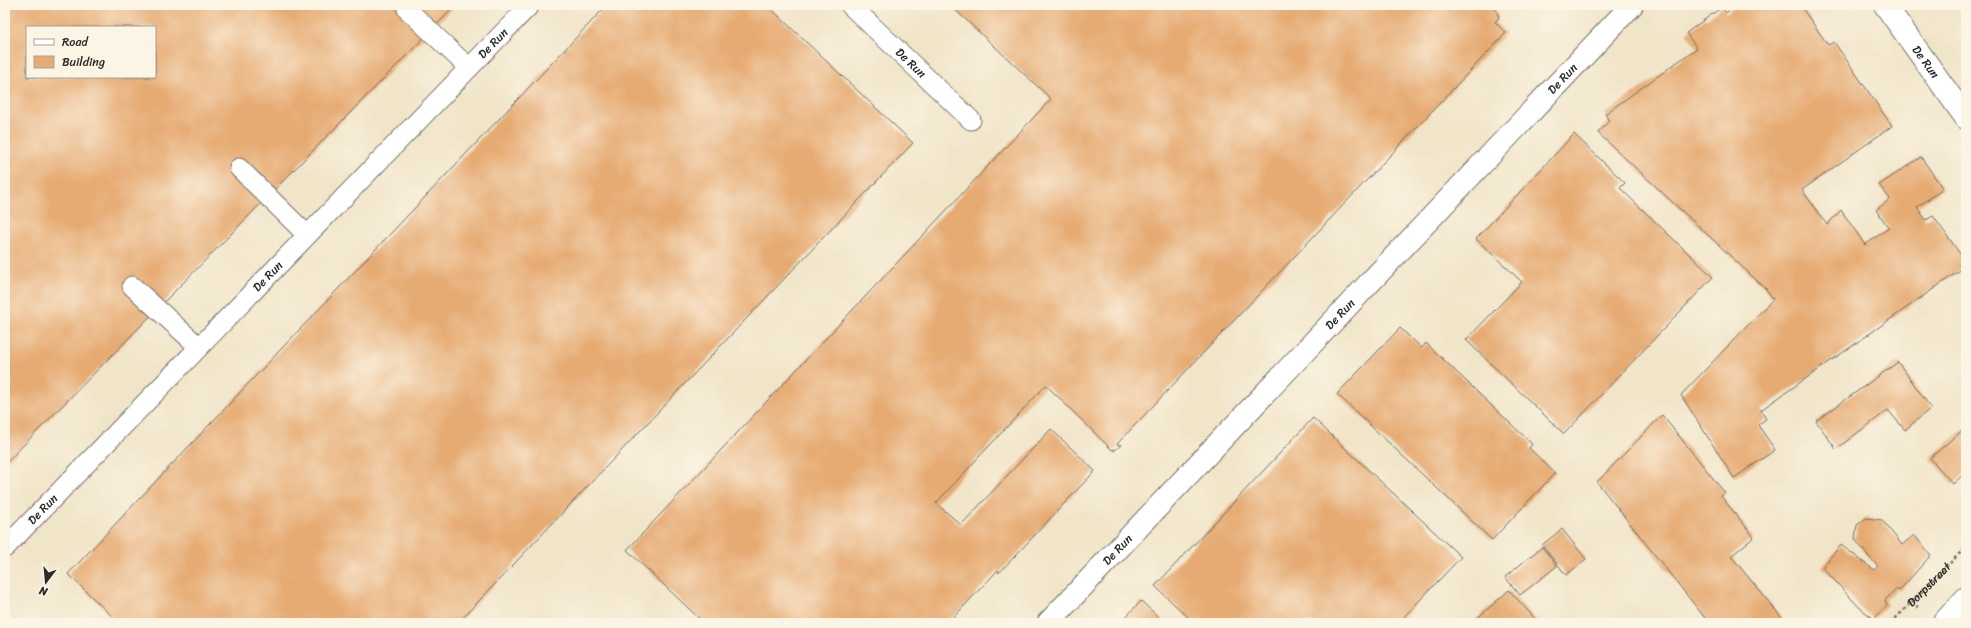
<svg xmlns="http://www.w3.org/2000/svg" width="1971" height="628" font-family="Sriracha,sans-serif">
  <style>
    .building { fill: #e6ab73; fill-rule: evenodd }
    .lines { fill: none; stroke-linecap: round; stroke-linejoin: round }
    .service-casing { stroke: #706c62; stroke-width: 21 }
    .minor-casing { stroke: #706c62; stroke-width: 24 }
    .tertiary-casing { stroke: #706c62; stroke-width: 24 }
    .path { stroke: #706c62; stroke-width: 2.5; stroke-dasharray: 3 3; stroke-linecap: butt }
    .service { stroke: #fff; stroke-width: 19 }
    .minor { stroke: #fff; stroke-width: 22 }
    .tertiary { stroke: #fff; stroke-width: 22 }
    .labels { text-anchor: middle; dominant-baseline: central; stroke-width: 4; stroke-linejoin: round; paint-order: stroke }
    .street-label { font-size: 12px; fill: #2b2b2b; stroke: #fcf5e5 }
  </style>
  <rect width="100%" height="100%" fill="#fcf5e5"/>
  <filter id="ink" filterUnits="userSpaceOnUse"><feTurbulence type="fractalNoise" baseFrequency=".025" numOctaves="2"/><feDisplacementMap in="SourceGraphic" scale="8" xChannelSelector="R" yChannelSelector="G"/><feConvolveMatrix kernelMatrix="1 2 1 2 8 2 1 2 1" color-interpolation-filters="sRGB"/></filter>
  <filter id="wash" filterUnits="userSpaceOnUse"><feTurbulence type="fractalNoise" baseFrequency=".012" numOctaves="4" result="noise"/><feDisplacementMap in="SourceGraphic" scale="16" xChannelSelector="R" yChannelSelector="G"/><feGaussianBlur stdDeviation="0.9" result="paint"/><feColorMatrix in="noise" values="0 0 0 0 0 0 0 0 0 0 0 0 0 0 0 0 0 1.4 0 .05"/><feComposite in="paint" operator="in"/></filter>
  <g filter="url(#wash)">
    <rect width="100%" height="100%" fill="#f1e5c9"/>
    <g id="blocks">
      <path class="building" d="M5,5h451l-451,459zM27,27h128v50h-128z
        M607,5h160l146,138 -455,480h-339l-51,-49z
        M950,5h544l5,13 -4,4 11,11 -389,411 4,1 -7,6v-2l-2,1 -66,-65 -110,118 25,22 90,-96 44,42 -96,102 -1,-3 -50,53h-244l-77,-73 424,-451z
        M1736,5h64l28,40 6,-3 58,84 -90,64 25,35 14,-15 24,35 24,-17 -13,-18 14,-11 -11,-14 42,-28 22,32 -26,18 9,13 7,-4 33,46v4l-205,144 5,9 -8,6 17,25 -41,28 -53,-83 92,-96 -7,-10 -168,-156 11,-12 -4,-7 92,-66 -11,-15 36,-26 4,6z
        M1574,134l51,49 -5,5 93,89 -149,157 -98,-94 56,-58 -46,-43z
        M1400,328l22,20 4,-5 106,101 -3,4 26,25 -63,67 -155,-146z
        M1898,362l33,46 -26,22 -17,-20 -52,39 -20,-28z
        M1662,415l63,78 -4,3 33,41 -23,19 51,62 6,5h-79l-112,-141z
        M1313,418l148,139 -63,66h-204l-39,-37z
        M1966,427v45l-13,12 -23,-26z
        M1866,518l16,2 20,25 12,-10 17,20 -32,36 -2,-2 -12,11 2,5 -13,14 -15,-12 -37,-40 19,-22 33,25 4,-4 -11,-11 -12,-16 2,-14z
        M1562,529l24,30 -20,16 -24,-30z
        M1542,547l15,19 -37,29 -15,-18z
        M1509,590l30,33h-67z
        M1141,601l24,22h-45z"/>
    </g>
  </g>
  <g filter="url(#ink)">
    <use href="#blocks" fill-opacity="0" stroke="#706c62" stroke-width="1"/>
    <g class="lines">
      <g class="service-casing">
        <g id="service">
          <path id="s2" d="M850,5l121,115"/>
          <path d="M407,9l62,59"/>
          <path d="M239,168l68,67"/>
          <path d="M132,286l67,61"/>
          <path id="s3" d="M5,548l525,-543"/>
        </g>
      </g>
      <g class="minor-casing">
        <g id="minor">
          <path id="s4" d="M1885,5l81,113"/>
          <path id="s5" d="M1048,623l584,-618"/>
        </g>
      </g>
      <g class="tertiary-casing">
        <path id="tertiary" d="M1943,623l23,-25"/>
      </g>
      <g class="path">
        <path d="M1912,601l8,9"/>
        <path d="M5,621l2,2"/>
        <path id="s1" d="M1891,623l75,-76"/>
      </g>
      <use href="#service" class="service"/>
      <use href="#minor" class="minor"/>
      <use href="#tertiary" class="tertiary"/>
    </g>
  </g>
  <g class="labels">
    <g class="street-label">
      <text stroke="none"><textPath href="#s3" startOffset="702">De Run</textPath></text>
      <text stroke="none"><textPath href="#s4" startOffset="70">De Run</textPath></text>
      <text stroke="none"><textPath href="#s2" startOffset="84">De Run</textPath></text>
      <text stroke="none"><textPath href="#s5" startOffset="749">De Run</textPath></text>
      <text stroke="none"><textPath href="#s3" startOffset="378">De Run</textPath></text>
      <text stroke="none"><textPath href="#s5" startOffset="425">De Run</textPath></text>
      <text stroke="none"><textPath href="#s3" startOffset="54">De Run</textPath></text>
      <text stroke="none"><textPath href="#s5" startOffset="101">De Run</textPath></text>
      <text stroke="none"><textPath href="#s1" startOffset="54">Dorpstraat</textPath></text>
    </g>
  </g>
  <rect width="1971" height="628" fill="none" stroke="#fcf5e5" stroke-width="20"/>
  <rect x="26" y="26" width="130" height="52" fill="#fcf5e5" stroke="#a8a49b"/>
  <rect x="34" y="39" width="20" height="6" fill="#ffffff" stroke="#a8a49b"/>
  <text x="62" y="46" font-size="12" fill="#2b2b2b">Road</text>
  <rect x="34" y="56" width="20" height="12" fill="#e6ab73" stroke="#a8a49b"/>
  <text x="62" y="66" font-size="12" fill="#2b2b2b">Building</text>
  <g transform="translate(46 582) rotate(196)" stroke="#fcf5e5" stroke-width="3" paint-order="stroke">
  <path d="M0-3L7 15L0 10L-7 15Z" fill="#2b2b2b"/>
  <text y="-6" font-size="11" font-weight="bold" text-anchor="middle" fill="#2b2b2b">N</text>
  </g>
</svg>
